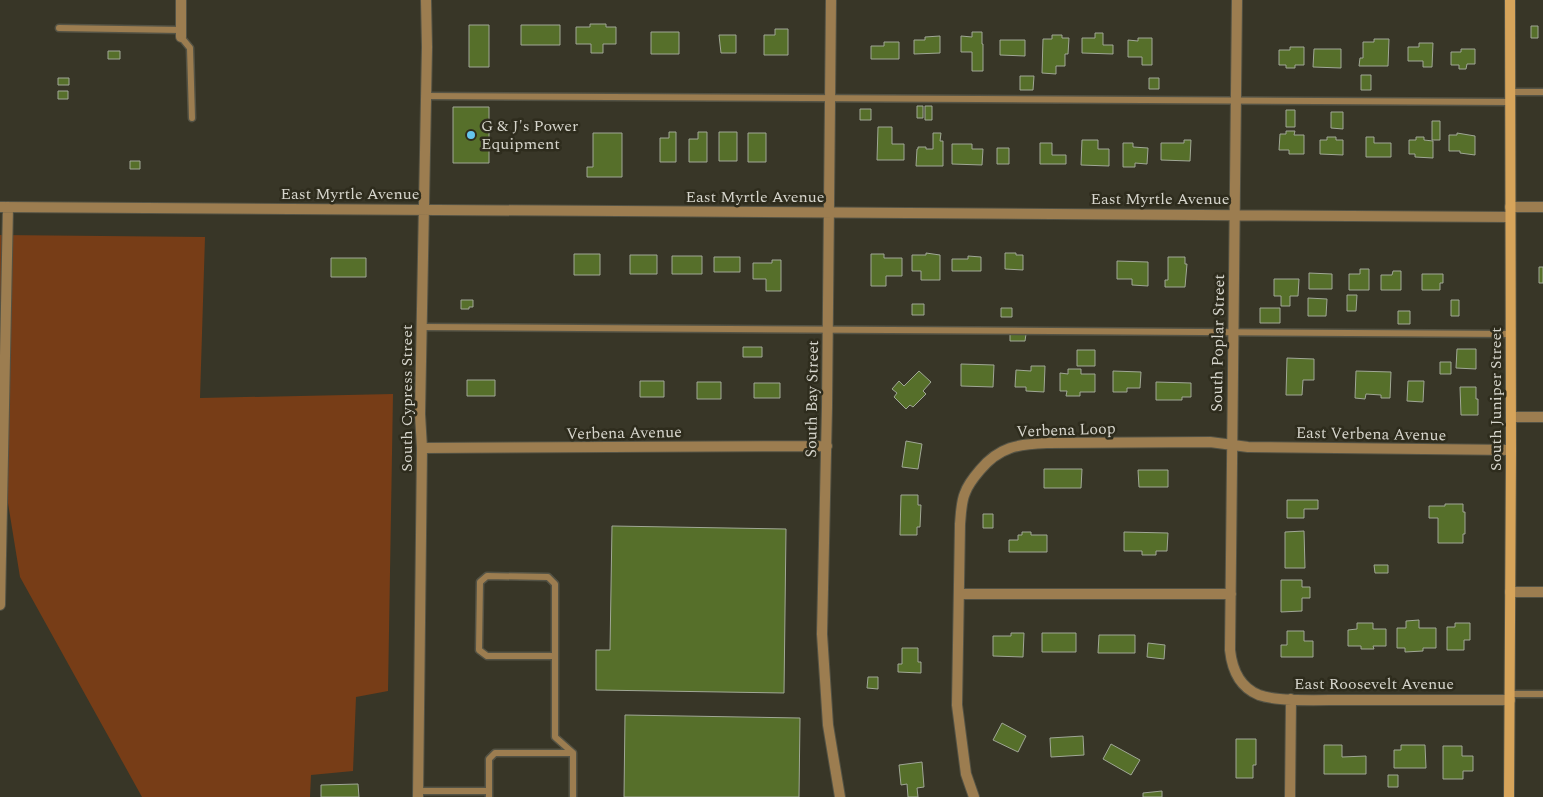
<svg xmlns="http://www.w3.org/2000/svg" width="1543" height="797" font-family="Spectral,serif">
  <style>
    .green { fill: #773d17 }
    .building { fill: #566f2a; stroke: #a0a796 }
    .lines { fill: none; stroke-linecap: round; stroke-linejoin: round }
    .lane-casing { stroke: #545345; stroke-width: 9 }
    .street-casing { stroke: #545345; stroke-width: 12 }
    .secondary-casing { stroke: #545345; stroke-width: 12 }
    .lane { stroke: #9c7d50; stroke-width: 6 }
    .street { stroke: #9c7d50; stroke-width: 10 }
    .secondary { stroke: #d6a45a; stroke-width: 10 }
    .poi-dot { fill: #65c5ee; stroke: #2e2c1d; stroke-width: 2 }
    .labels { text-anchor: middle; dominant-baseline: central; stroke-width: 5; stroke-linejoin: round; paint-order: stroke }
    .poi-label { font-size: 16px; fill: #d6d5cc; stroke: #2e2c1d; text-anchor: start }
    .street-label { font-size: 16px; fill: #d6d5cc; stroke: #2e2c1d }
  </style>
  <rect width="100%" height="100%" fill="#383627"/>
  <path class="green" d="M0,235l205,2 -5,161 193,-4 -5,297 -32,6 -3,74 -42,4 -1,22h-168l-122,-220 -20,-123z"/>
  <path class="building" d="M590,24h16v3h10v17h-13v9h-12v-9h-15v-17h14z
    M469,25h20v42h-20z
    M521,25h39v20h-39z
    M1531,26h7v12h-7z
    M775,29h13v26h-24v-20h11z
    M651,32h28v22h-28z
    M972,32h10v12h1v27h-11v-19h-11v-16l11,1z
    M1095,33h8v12h10v9l-31,-1v-15h13z
    M719,35h17v18h-15z
    M1052,35h10v3h7l-1,16h-3v12h-9v8l-14,-1 1,-34h9z
    M940,36v17l-26,1v-14h11v-3z
    M1138,38h14v27h-10v-8h-14v-17l10,1z
    M1374,39h15l-1,27h-29l1,-8h3v-16h11z
    M1000,40h25v16l-25,-1z
    M884,42h15v17h-28v-13h13z
    M1419,43h14l-1,24h-9v-6h-15v-14h11z
    M1290,47h14v18h-9v3h-9v-3h-7v-15h11z
    M1314,49h27v19l-28,-1z
    M1461,49h14v15h-8l-1,5h-7v-4h-8v-13h10z
    M108,51h12v8h-12z
    M1361,75h10v15h-10z
    M1020,76h14l-1,14h-13z
    M58,78h11v7h-11z
    M1149,78h10v11h-10z
    M58,91h10v8h-10z
    M917,106h6v12h-6z
    M925,106h7v14h-7z
    M453,107h36v56h-36z
    M860,109h11v11h-11z
    M1286,110h9v17h-9z
    M1331,112h12v17l-12,-1z
    M1432,121h8v19h-8z
    M878,127h14v17h12v16h-27z
    M1286,131h9l-1,4h10v19h-15v-4h-10l1,-16h6z
    M669,132h7v30h-16v-24h9z
    M698,132h9v30h-18v-23h9z
    M719,132h18v29h-18z
    M593,133h29v44h-35v-10h6z
    M748,133h18v29h-18z
    M933,133h8l-1,8h3v25h-27l1,-17h1v-2h8v2h7z
    M1457,133l18,3v19l-15,-2v-2h-11v-16h8z
    M1327,137h9v3h7v15l-23,-1v-14h7z
    M1366,137h8v6h17v14h-25z
    M1416,137h8v3l9,1v17l-18,-1v-3h-6v-14h7z
    M1082,140h16v9h11v17l-28,-1z
    M1184,140h7l-1,21 -29,-1v-17h23z
    M1040,143h12v12h14v9h-26z
    M1123,143h10v4l15,1 -1,16 -12,-1v4h-12z
    M952,144h20v5h11l-1,16 -30,-1z
    M997,148h12v16h-12z
    M130,161h10v8h-10z
    M926,253l14,2v25h-19v-9h-9v-16h14z
    M1005,253h11v2h7v15l-18,-1z
    M574,254h26v21h-26z
    M871,254h13v4h18v18h-16v10h-15z
    M630,255h27v19h-27z
    M672,256h30v18h-30z
    M968,256l13,1v14h-29v-12h16z
    M714,257h26v15h-26z
    M1168,257h17v7h2l-2,23h-20v-7h3z
    M331,258h35v19h-35z
    M772,260h9v31h-15v-12h-13v-16h19z
    M1117,261l31,1v24l-16,-1v-6h-15z
    M1539,267h4v16h-4z
    M1360,269h9v21h-20v-16h11z
    M1393,271h8v19h-20v-15h11z
    M1309,273l23,1v15h-23z
    M1422,274h21v9h-3v7h-18z
    M1274,279h25l-1,17h-8v10h-9v-10h-7z
    M1347,295h10l-1,16h-9z
    M1308,298l19,1 -1,17h-18z
    M461,300h12v7h-4v2h-8z
    M1451,300h8v16h-8z
    M912,304h12v11h-12z
    M1001,308h11v9h-11z
    M1260,308h20v15h-20z
    M1398,311h12v13h-12z
    M1010,334h16l-1,7h-15z
    M743,347h19v10h-19z
    M1457,349h19v20l-20,-1z
    M1077,350h18v16h-18z
    M1287,358l27,1v21h-11l-1,15h-16z
    M1440,362h11v12h-11z
    M961,364l33,1 -1,22 -32,-1z
    M1031,366h14l-1,26 -18,-1v-4h-11l1,-17 15,1z
    M1068,369h13v5h14v18h-15v4h-14l1,-5h-7v-18l8,1z
    M919,371l12,11 -8,9 3,3 -13,13 -3,-2 -4,4 -12,-12 3,-4 -5,-4 7,-8 5,5z
    M1113,371l28,1 -1,16h-13v4h-14z
    M1356,371l35,1 -1,26h-9v-3l-15,-1 -1,5 -10,-1z
    M467,380h28v16h-28z
    M640,381h24v16h-24z
    M1408,381h16l-1,21 -16,-1z
    M697,382h24v17h-24z
    M1156,382l35,1v14h-9v3h-26z
    M754,383h26v15h-26z
    M1460,387h16v12h2v16h-17z
    M906,441l16,3 -4,25 -16,-2z
    M1044,469h38l-1,19h-37z
    M1138,470h30v17h-29z
    M901,495h17v10h3l-1,22h-3v8h-17z
    M1287,500h31v9h-14v9h-17z
    M1445,504h18v8h2v22h-2v9h-25v-25h-9v-12h16z
    M983,514h10v14h-10z
    M612,526l174,3 -2,164 -188,-3v-40h14z
    M1304,531l1,37h-20v-36z
    M1022,532h9v3h16v17h-38v-12h9v-5h4z
    M1124,532l44,1 -1,18h-11v4h-14v-4h-18z
    M1374,565h14v8h-13z
    M1281,580h21v7h8v11h-8v13l-21,1z
    M1419,620v8h17v20h-13v3l-18,1v-4h-8v-20h9v-7z
    M1357,623h16v6h13v17h-13l1,3h-13v-3h-13v-16l9,-1z
    M1455,623h15v17h-6v10h-17v-23h8z
    M1287,631h17v10h9v16h-32v-12h6z
    M1011,633h13l-1,24 -30,-1v-20h18z
    M1042,633h34v19h-34z
    M1099,635h36v18h-37z
    M1148,643l17,2 -1,14 -17,-2z
    M902,648h16v14h3v11l-23,-1v-8h4z
    M868,677h10v12l-11,-1z
    M625,715l175,3 -1,79h-175z
    M1002,723l24,13 -8,16 -25,-12z
    M1083,736l1,19 -33,2 -1,-19z
    M1236,739h20v26h-3v13h-17z
    M1111,744l29,16 -9,15 -28,-16z
    M1324,745h18v12l24,-1v18h-42z
    M1401,745h24l1,23h-32v-18h7z
    M1443,746h19v10h11v15h-10v8h-20z
    M922,762l2,25 -7,1 1,9h-10l-1,-13 -6,1 -2,-20z
    M1388,775h10v12h-10z
    M358,784l1,13h-38v-12z
    M1162,791v6h-19v-4z"/>
  <g class="lines">
    <g class="lane-casing">
      <path id="lane" d="M59,28l122,2
        M181,37l9,11 2,70
        M1510,92h33
        M426,96l1084,6
        M422,327l1088,7
        M555,656h-68l-8,-6 1,-68 7,-6 61,1 7,7v153l18,16v44
        M1510,694h33
        M418,791h71v6
        M489,791v-32l6,-6h78"/>
    </g>
    <g class="street-casing">
      <path id="street" d="M181,0v37
        M831,0l-4,407 -5,227 6,91 12,72
        M1237,0l-7,650c2,19 9,37 29,45 20,7 61,5 83,5 56,0 112,0 168,0
        M0,207l1510,10
        M1510,207h33
        M1511,417h32
        M422,448l405,-2
        M1510,592h33
        M959,594h272
        M0,605l8,-398
        M418,797l4,-349 -2,-34 7,-367 -1,-47
        M974,797l-8,-23 -9,-69 3,-181c1,-10 1,-22 5,-31 3,-9 9,-16 15,-23 19,-23 38,-26 67,-27l163,-1 38,5 263,3
        M1290,797l1,-98"/>
    </g>
    <g class="secondary-casing">
      <path id="secondary" d="M1509,797l2,-347 -1,-450"/>
    </g>
    <use href="#lane" class="lane"/>
    <use href="#street" class="street"/>
    <use href="#secondary" class="secondary"/>
  </g>
  <circle class="poi-dot" cx="471" cy="135" r="5"/>
  <g class="labels">
    <g class="poi-label">
      <text x="481" y="126">G &amp; J's Power<tspan x="481" dy="18">Equipment</tspan></text>
    </g>
    <g class="street-label">
      <text x="350" y="194">East Myrtle Avenue</text>
      <text x="755" y="197">East Myrtle Avenue</text>
      <text x="1160" y="199">East Myrtle Avenue</text>
      <text transform="translate(1218 343) rotate(-89)">South Poplar Street</text>
      <text transform="translate(407 398) rotate(-90)">South Cypress Street</text>
      <text transform="translate(812 399) rotate(-89)">South Bay Street</text>
      <text transform="translate(1496 399) rotate(-90)">South Juniper Street</text>
      <text transform="translate(1066 430) rotate(-2)">Verbena Loop</text>
      <text transform="translate(624 433) rotate(-1)">Verbena Avenue</text>
      <text transform="translate(1371 434) rotate(1)">East Verbena Avenue</text>
      <text x="1374" y="684">East Roosevelt Avenue</text>
    </g>
  </g>
</svg>
